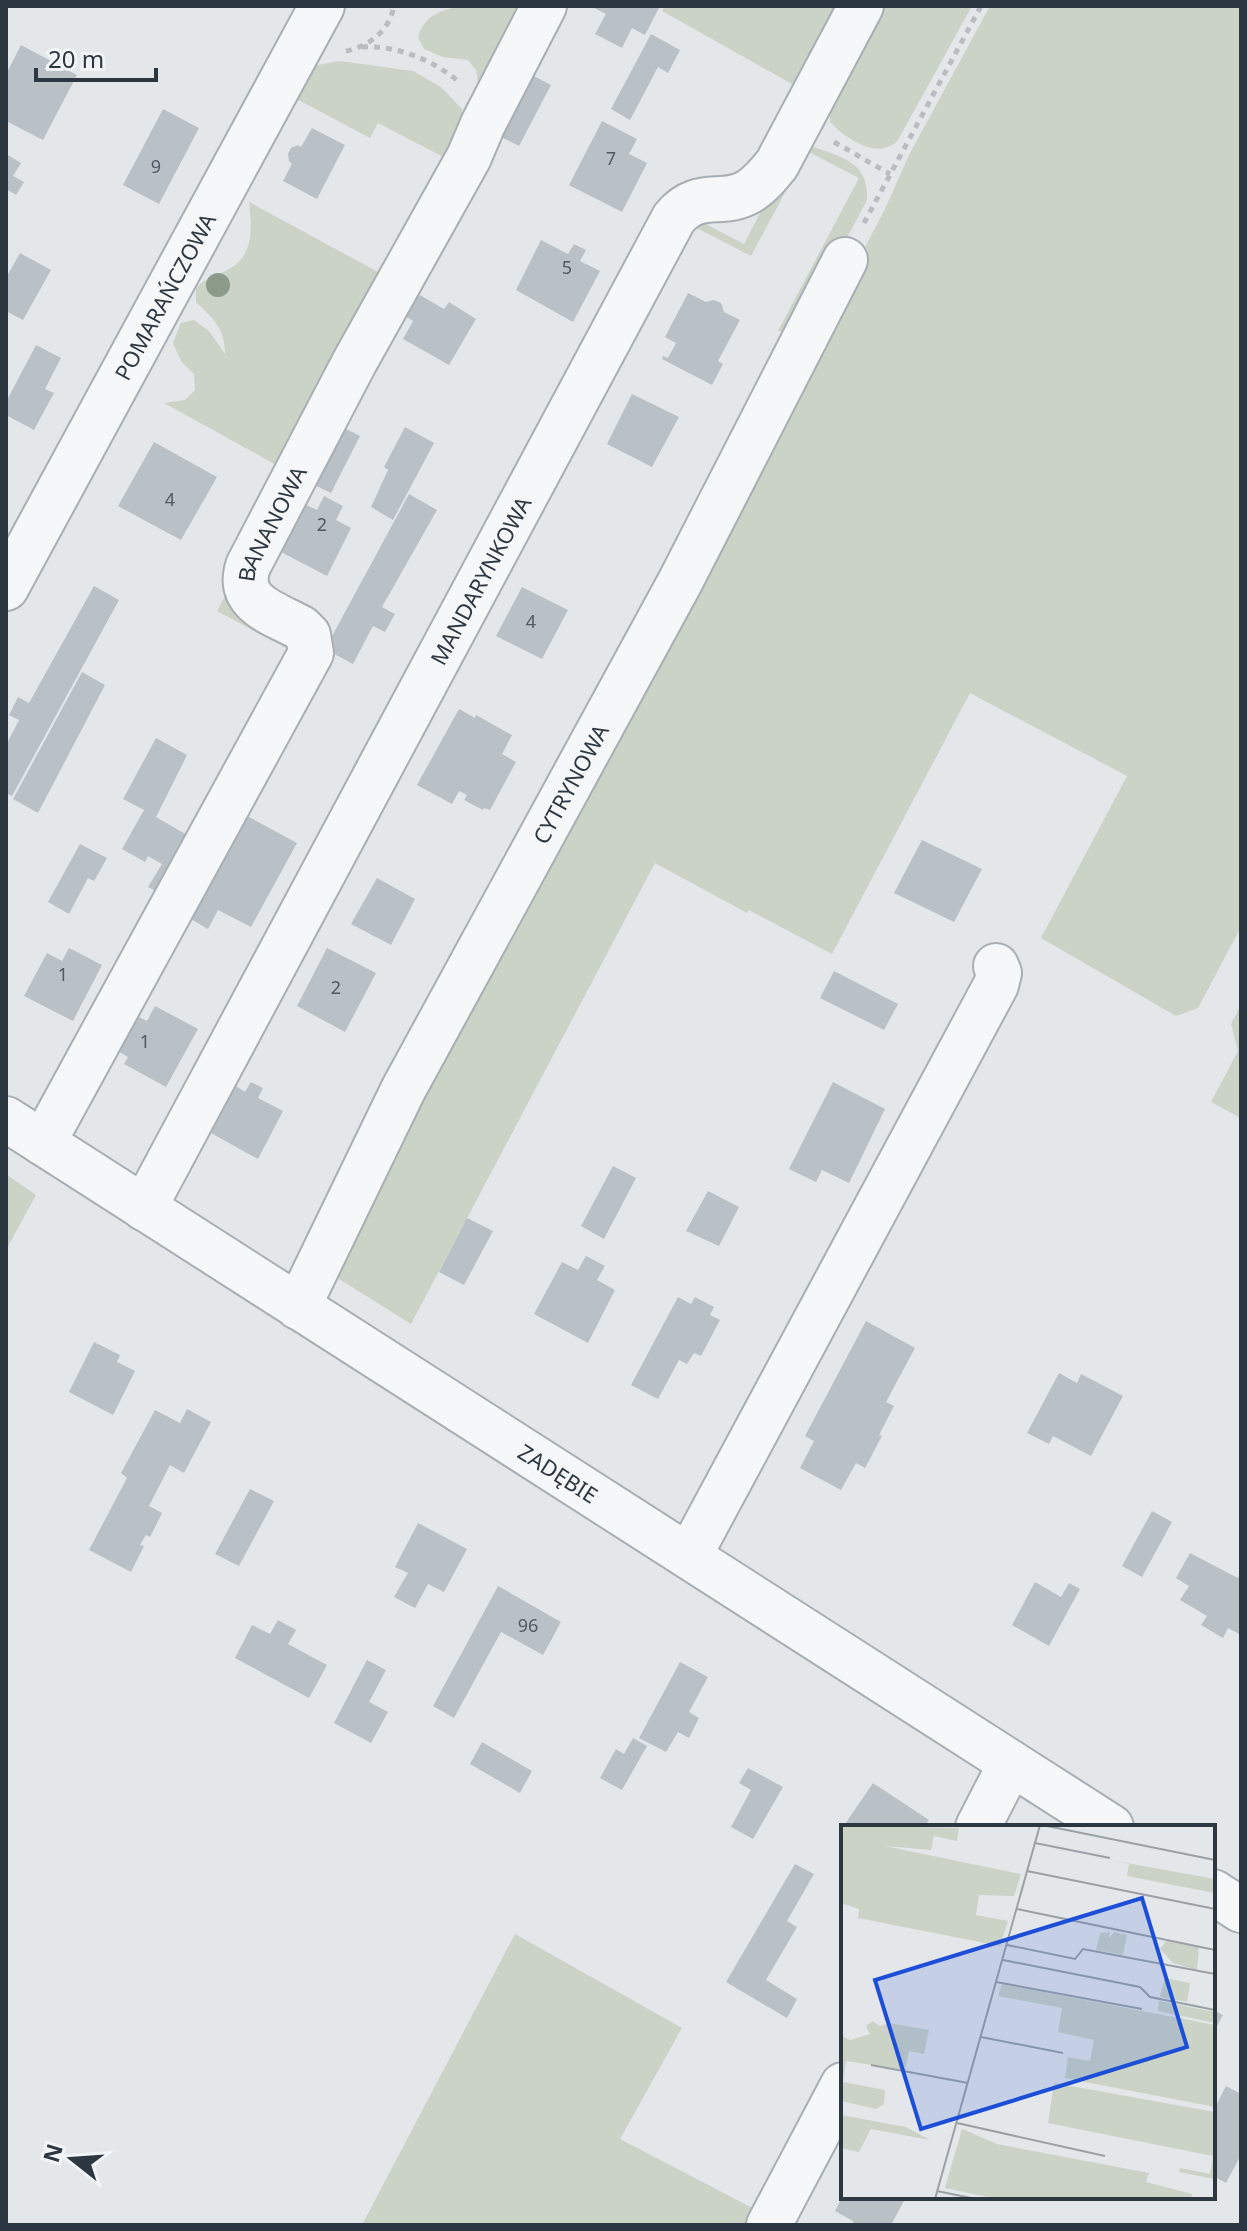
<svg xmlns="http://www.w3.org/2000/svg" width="1247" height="2231" font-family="'Noto Sans',sans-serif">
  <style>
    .green { fill: #cad3c5 }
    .building { fill: #bac1c6 }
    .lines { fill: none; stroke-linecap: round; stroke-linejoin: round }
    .minor-casing { stroke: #a8afb4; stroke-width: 48 }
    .path { stroke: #b9bdc1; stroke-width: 5; stroke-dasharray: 6 6; stroke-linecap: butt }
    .minor { stroke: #f5f7f8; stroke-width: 44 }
    .tree { fill: #8c9b89 }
    .labels { text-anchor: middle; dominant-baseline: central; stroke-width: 8; stroke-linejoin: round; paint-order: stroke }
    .number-label { font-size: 18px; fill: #505a62 }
    .street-label { font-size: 22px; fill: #2c3741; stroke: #f2f5f7 }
    .inset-road { fill: none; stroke: #9aa1a6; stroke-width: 2 }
    .view { fill: #1d4ed8; fill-opacity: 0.15; stroke: #1d4ed8; stroke-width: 4 }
    .inset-edge { fill: none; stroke: #2c3741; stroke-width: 4 }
  </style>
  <rect width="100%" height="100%" fill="#e3e7ea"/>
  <path class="green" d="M462,6h54l7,9 -38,73 -7,-6 -2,-12 -8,-10 -25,-3 -19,-8 -6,-12c7,-22 22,-27 44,-31z
    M665,6h178l-44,82 -137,-77z
    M884,6h88l-74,134c-19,21 -52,-1 -68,-18v-15z
    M990,6h251v921l-43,81 -22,8 -135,-78 86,-162 -157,-83 -138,261 -83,-44 -2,3 -92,-50 -244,461 -83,-52 556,-1061 26,-58z
    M339,61l74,10 28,16 21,22 2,24 -11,29 -75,-39 -8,15 -81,-43 19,-28z
    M814,147c30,11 55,16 53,53l-57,108 -23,23h-9l81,-153 -52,-27 -56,105 -66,-34 13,-2 46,24 32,-62 24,-33z
    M249,202l142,77 -102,193 -125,-69 21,-3 10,-10 -1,-16 -13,-13 -8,-18 8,-20 13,-3 15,11 16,23c0,-25 -11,-35 -29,-52v-14c11,-12 25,-13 38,-22 21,-16 17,-42 15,-64z
    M237,573l51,64 5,15 -76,-41z
    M1241,1005v113l-30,-16 27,-51 -7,-27z
    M6,1174l30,21 -30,55z
    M515,1934l167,94 -62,111 142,74 -7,12h-393z"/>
  <path class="building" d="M590,6h70l-15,29 -13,-7 -10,20 -27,-14 11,-20z
    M651,34l29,16 -12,23 -10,-6 -28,53 -19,-11z
    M21,45l56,30 -34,65 -37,-19v-47z
    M526,72l25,13 -32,61 -24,-12z
    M163,109l36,19 -40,76 -36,-19z
    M602,121l35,18 -8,15 18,9 -25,49 -53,-27z
    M312,128l33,17 -28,54 -34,-18 9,-17 -3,-3 -1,-7 3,-6 7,-3 3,2z
    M6,154l15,9 -8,13 11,6 -8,13 -10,-6z
    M541,240l27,14 6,-10 12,6 -6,11 20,10 -27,51 -57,-32z
    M20,253l31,17 -28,50 -17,-9v-33z
    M688,293l18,9 8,-2 7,3 3,9 16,8 -22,41 5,3 -11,21 -50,-26 1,-3 5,2 8,-15 -11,-6z
    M418,294l26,15 5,-7 27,17 -27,46 -46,-26 10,-18 -8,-5 4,-12z
    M36,345l25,13 -16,31 9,4 -20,37 -28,-15v-13z
    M632,394l47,23 -27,50 -45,-23z
    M336,424l24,12 -29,57 -25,-12z
    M405,427l29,16 -41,77 -22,-13 17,-37 -4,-3z
    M154,442l63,35 -36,63 -63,-34z
    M409,494l28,16 -55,97 13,7 -10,18 -12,-6 -20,38 -28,-15z
    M324,496l19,10 -7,14 15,8 -24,48 -50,-26 25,-47 15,7z
    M94,586l25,14 -107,196 -6,-3v-48l13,-25 -10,-5 9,-18 11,6z
    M522,587l46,23 -26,49 -46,-23z
    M82,672l23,13 -67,128 -25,-14z
    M459,709l16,9 1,-3 36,20 -10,19 14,8 -26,48 -6,-2 -1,2 -19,-10 3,-5 -8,-4 -7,13 -35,-19z
    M156,738l31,17 -31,62 43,25 -31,55 -20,-10 14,-23 -14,-8 -3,6 -23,-13 22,-39 -21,-11z
    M238,811l59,32 -46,84 -33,-17 -10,19 -26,-15z
    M922,840l60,29 -28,53 -60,-29z
    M80,844l27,14 -13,23 -6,-3 -19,36 -21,-12z
    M377,878l38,21 -24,46 -40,-21z
    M69,948l33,17 -29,56 -49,-25 23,-43 15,8z
    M327,948l49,25 -31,59 -48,-26z
    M834,971l64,33 -14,26 -64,-32z
    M155,1006l43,23 -32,58 -42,-23 4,-7 -14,-8 19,-35 14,7z
    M251,1082l12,6 -5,10 25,13 -25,48 -47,-26 25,-47 9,6z
    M833,1082l52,27 -36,74 -27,-13 -6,12 -27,-13z
    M613,1166l23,12 -32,61 -23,-13z
    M708,1191l31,16 -20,39 -33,-15z
    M467,1218l26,13 -29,54 -25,-13z
    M586,1256l19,10 -8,14 18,10 -27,53 -54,-29 28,-52 16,8z
    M678,1297l13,7 4,-7 19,10 -4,8 10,5 -19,36 -7,-3 -7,11 -8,-4 -21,39 -27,-14z
    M866,1321l49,27 -29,54 8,4 -15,29 3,1 -17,32 -9,-5 -15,27 -41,-22 14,-27 -9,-5z
    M94,1342l26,13 -3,7 18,9 -22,44 -44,-23z
    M1059,1373l18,10 4,-9 42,22 -32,60 -38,-20 -4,8 -22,-11z
    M187,1409l24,13 -27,51 -14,-8 -21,41 13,7 -12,24 -4,-2 -6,10 4,1 -13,26 -42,-22 38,-72 -6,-5 34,-63 25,13z
    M250,1489l24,12 -35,65 -24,-12z
    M1152,1511l20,11 -30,55 -20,-11z
    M418,1523l49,26 -23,43 -16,-8 -13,24 -21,-11 14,-24 -13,-6z
    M1190,1553l48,25 3,-6v63l-13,-7 -5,10 -22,-13 6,-9 -27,-16 9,-14 -13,-8z
    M1035,1582l26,15 8,-14 11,6 -31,57 -37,-21z
    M498,1586l63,36 -18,33 -42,-23 -47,86 -21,-12z
    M278,1620l18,10 -8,14 39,21 -18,33 -74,-40 17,-33 18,9z
    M367,1660l19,10 -17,32 19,10 -17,31 -37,-20z
    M680,1662l28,15 -19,35 10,6 -10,20 -11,-6 -12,20 -27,-14z
    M633,1738l14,8 -25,44 -22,-12 16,-29 8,5z
    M482,1742l50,29 -12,22 -50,-29z
    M748,1768l35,19 -30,52 -22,-12 20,-37 -12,-7z
    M873,1783l56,37 -5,7h-81z
    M795,1864l19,10 -27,47 10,6 -31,53 31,19 -10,19 -61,-36z
    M1213,2010l10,5 -10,18z
    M1226,2086l15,8v61l-15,28 -13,-7v-15l3,-7 -3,-2v-41z
    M842,2197h64l-15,28h-37l-1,-4 -18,-10z"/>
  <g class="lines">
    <g class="minor-casing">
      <g id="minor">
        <path id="s1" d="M6,588l316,-582"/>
        <path id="s2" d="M6,1119l1105,708"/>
        <path id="s3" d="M43,1143l268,-490 -3,-18 -7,-7c-27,-15 -65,-24 -53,-62l106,-203 115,-206 14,-33 61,-118"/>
        <path id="s4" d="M144,1208l530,-990c25,-30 48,-10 76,-27 11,-7 19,-17 27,-27l84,-158"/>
        <path id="s5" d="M298,1307l105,-217 277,-508 165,-322"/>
        <path d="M689,1556l307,-571 3,-12 -3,-7"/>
        <path d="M978,1827l33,-64"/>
        <path d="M1213,1892l28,18"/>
        <path d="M769,2225l74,-140"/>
      </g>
    </g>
    <path class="path" d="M362,47c35,-2 72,13 98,36
      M346,51c24,-5 43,-20 48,-45
      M834,142l56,32
      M864,223l117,-217"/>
    <use href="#minor" class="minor"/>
  </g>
  <circle class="tree" cx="218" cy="285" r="12"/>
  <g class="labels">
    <g class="number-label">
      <text x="611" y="158">7</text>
      <text x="156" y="166">9</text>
      <text x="567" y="267">5</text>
      <text x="170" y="499">4</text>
      <text x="322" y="524">2</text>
      <text x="531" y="621">4</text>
      <text x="63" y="974">1</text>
      <text x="336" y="987">2</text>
      <text x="145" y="1041">1</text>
      <text x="528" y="1625">96</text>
    </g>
    <g class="street-label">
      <text stroke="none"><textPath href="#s1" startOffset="332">POMARAŃCZOWA</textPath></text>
      <text stroke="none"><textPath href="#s3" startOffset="726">BANANOWA</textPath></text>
      <text stroke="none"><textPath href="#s4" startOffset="712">MANDARYNKOWA</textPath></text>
      <text stroke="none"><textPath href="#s5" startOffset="590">CYTRYNOWA</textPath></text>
      <text stroke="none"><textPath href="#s2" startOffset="656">ZADĘBIE</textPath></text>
    </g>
  </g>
  <g transform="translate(841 1825)">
    <rect width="374" height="374" fill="#e3e7ea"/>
    <path d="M0,0l118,3 -2,13 -23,-5 -3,14 -46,-4 136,28 -7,22 -35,-1 -3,20 32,6 -8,25 -142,-28 1,-9 -18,-6zM269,35l105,19v14l-88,-17 2,-12zM269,107l-1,6 5,-6 13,3 -4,20 -27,-5 4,-17zM325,116l33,6 -2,23 -24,-7 -13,-14zM324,153l25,5 -3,19 -27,-5zM161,159l213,41v82l-150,-29 3,-21 22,4 4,-21 -36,-8 4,-24 -64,-12zM318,176l56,11v11l-57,-12zM32,196l7,5 9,-3 40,7 -5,24 -15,-3 -4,19 -59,-9 -3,21 42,8 -1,14 -8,5 -35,-8v-65l9,4 20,-6 -4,-8zM213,258l161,29v67l-36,-7 1,-4 30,6 3,-18 -165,-33zM0,290l65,12 24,13 -59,-11 -12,23 -18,-4zM121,304l35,15 152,29 -3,9 46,12 -1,5h-194l-52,-11z" fill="#cad3c5"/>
    <path class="inset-road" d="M201,0l173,35M194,18l75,15M186,46l188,38M176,84l198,41M166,120l68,14 8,-10 132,25M162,135l137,27 10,10 65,13M155,157l146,27M140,212l82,16M30,240l97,18M116,298l148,33M96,366l39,8M94,374l105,-374"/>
    <path class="view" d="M301,73l45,149 -266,82 -46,-149z"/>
    <rect width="374" height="374" class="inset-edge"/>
  </g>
  <rect width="1247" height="2231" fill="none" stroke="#2c3741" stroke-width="16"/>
  <g transform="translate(72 2159) rotate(287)" stroke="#f2f5f7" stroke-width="6" paint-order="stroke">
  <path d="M0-6L14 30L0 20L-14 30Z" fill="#2c3741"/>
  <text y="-12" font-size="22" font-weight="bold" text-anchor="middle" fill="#2c3741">N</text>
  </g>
  <path d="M36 68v12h120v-12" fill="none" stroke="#2c3741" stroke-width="4"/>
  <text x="48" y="68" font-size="24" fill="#2c3741" stroke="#f2f5f7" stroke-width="6" paint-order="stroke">20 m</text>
</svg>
